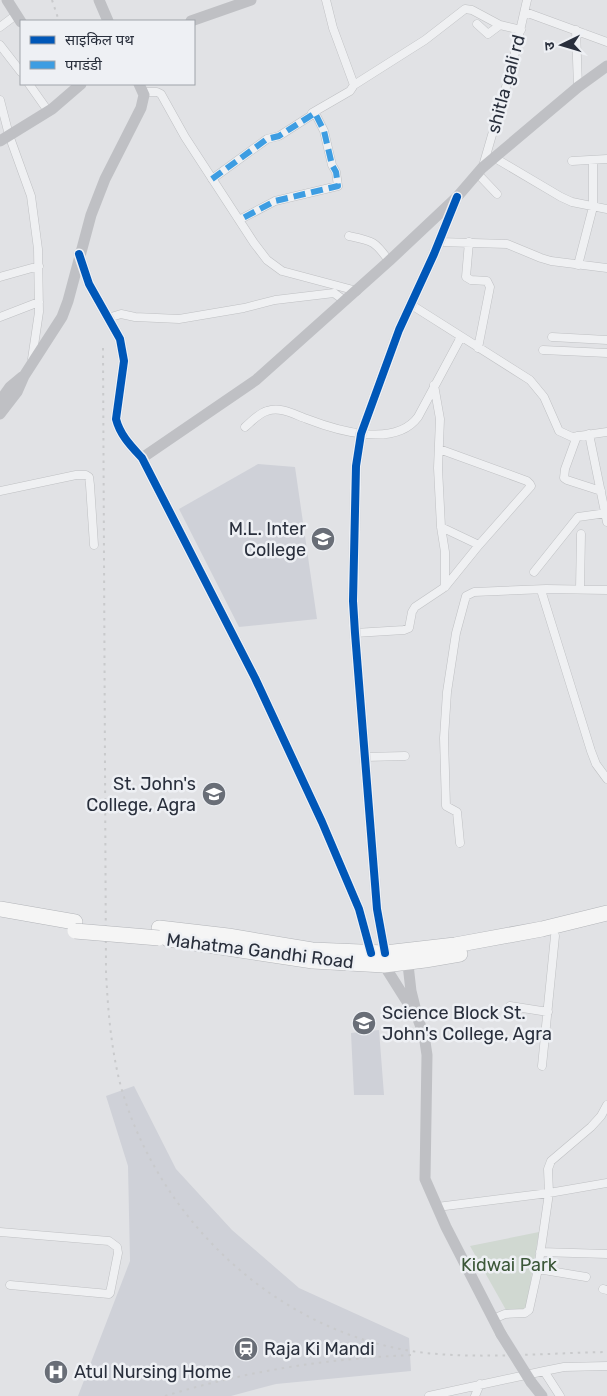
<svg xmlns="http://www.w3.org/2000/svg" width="607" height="1396" font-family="Rubik,'Noto Sans Devanagari',sans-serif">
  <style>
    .built { fill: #cfd1d8 }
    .green { fill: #d0d8d1 }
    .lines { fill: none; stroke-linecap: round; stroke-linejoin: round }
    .street-casing { stroke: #bfc0c3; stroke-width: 9 }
    .highway-casing { stroke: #b3b5b9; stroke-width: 16 }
    .street { stroke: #eff0f2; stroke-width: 8 }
    .secondary { stroke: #bfc0c4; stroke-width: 11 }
    .highway { stroke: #f5f5f5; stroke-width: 15 }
    .rail { stroke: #c9cacc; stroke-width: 2; stroke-dasharray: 2.5 5; stroke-linecap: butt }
    .highway-bridge-casing { stroke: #b3b5b9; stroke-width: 16; stroke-linecap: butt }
    .secondary-bridge { stroke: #bfc0c4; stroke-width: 11 }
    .highway-bridge { stroke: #f5f5f5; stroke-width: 15 }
    .quiet { stroke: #3d9de2; stroke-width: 6; stroke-dasharray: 12 6; stroke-linecap: butt }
    .cycleway-casing { stroke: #eef0f4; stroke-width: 11 }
    .cycleway { stroke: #0057b8; stroke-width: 8 }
    .labels { text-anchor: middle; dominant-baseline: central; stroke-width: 5; stroke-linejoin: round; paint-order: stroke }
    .street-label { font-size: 18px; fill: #292f3c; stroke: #eef0f4 }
    .poi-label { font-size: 18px; fill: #292f3c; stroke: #eef0f4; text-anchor: start }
    .park-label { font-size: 18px; fill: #3b5738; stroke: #eef0f4 }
  </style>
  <rect width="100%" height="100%" fill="#e1e2e5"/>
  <path class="built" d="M258,464l37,3 22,152 -78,8 -60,-118z
    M379,1030l5,65h-30l-3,-62z
    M134,1086l42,83 56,61 67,58 110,50 2,33 -135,13 -45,12h-153l52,-135 -2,-95 -22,-70z"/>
  <path class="green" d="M539,1232l-13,77 -20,1 -36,-64z"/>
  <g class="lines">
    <g class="street-casing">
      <path id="street" d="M525,12l82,30
        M477,24l11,10 12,-9 21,5
        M0,27l16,-12
        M576,30l2,57
        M0,45l21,27
        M29,84l19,27
        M354,85l71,-45 40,-31 7,1 28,15
        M143,92h14l4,2 24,43 69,106 13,17 15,11 75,20
        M0,100l9,35 22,61 7,53 1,63 -7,47
        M312,113l38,-22 4,-6 -21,-57 -7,-28
        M495,158l66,39 11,5 35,7
        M572,161l35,-2
        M483,166l29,-100 15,-66
        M477,173l20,21
        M212,179l55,-40 12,-3 36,-23 9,18 8,34 4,7 2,14 -63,15 -36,19
        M349,236c24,5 26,5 40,25
        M439,242l68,2 34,14 10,3 56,7
        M469,242l-3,35 5,3 16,1 3,6 -12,61
        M578,265l15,-58v-47
        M0,277l39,-11
        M410,304l120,76 14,17 15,34 13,6 35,-5
        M0,317l39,-15
        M108,318l13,-4 14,3 44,2 65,-11 31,-8 59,-7 11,8
        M552,337l55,3
        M543,350l64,3
        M434,385l6,34 -2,49 3,59 4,25v35
        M245,427c7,-6 14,-14 22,-16 14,-5 28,4 40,8 31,12 88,29 111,-2l43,-80
        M589,434l18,88
        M577,436l-12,33 -1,9 3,2 34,11
        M0,491l76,-16h10l3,2 1,8 4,60
        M441,527l38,18
        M534,572l44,-55 29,-4
        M580,589l1,-55
        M541,590l50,161 5,13 11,15
        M355,633l49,-3 5,-2 3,-16 3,-5 30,-20 34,-42 52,-59 -1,-2 -3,-3 -88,-32
        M365,757l40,-1
        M460,843l-3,-31 -11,-6 -2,-68 3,-46 9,-59 10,-37 8,-4 72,-3 61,1
        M510,1006l38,6
        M542,1066l13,-130
        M437,1207l112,-14 58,-10
        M0,1232l109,9 8,6 1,6 -8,40 -1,1 -99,-9
        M540,1252l67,2
        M538,1269l48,8
        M603,1289l4,1
        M493,1319l12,-5 20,-1 4,-3 9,-41 11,-76 -1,-24 3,-8 40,-34 10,-11 6,-11
        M544,1371l20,-4 43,-1
        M429,1396l115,-25 16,25
        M475,1396l5,-12"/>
    </g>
    <g class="highway-casing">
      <path id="highway" d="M0,909l75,13
        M159,928l69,8 84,14 73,3 70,-8 87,-16 65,-16
        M168,939l145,22 71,4 41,-5 35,-6"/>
    </g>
    <use href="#street" class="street"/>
    <path class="secondary" d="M7,0l14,22
      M99,0l9,21
      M191,21l60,-21
      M0,141l52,-32 29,-25
      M79,254l10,30 31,55 4,22 -8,58c4,16 15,27 26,39l113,220 67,144 37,87 12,44
      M0,401l10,-14 12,-10
      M0,414l17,-22 7,-16 38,-59 6,-16 23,-86 14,-36 36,-71 3,-13 -5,-11
      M142,458l114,-78 133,-119 68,-64 25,-29 96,-81 29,-21
      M385,953l-8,-44 -22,-276 -2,-32 3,-135 5,-32 38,-104 35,-76 23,-57
      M407,956l4,35 7,28 6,16 3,20 -2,124 21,48 55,107
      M384,965l29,46
      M531,1382l11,14"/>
    <use href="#highway" class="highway"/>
    <path class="rail" d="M52,0l7,21
      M103,348l3,624c2,39 5,77 15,115 39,137 162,250 305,266 58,6 122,0 181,-1
      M165,1396c81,-25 165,-38 249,-41"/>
    <g class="highway-bridge-casing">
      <path id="highway-bridge" d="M75,931l84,7"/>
    </g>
    <path class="secondary-bridge" d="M501,1334l30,48"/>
    <use href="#highway-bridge" class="highway-bridge"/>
    <path class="quiet" d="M212,179l55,-40 12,-3 36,-23 9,18 8,34 4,7 2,14 -63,15 -36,19"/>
    <g class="cycleway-casing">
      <path id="cycleway" d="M79,254l10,30 31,55 4,22 -8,58c4,16 15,27 26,39l113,220 67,144 37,87 12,44
        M385,953l-8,-44 -22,-276 -2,-32 3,-135 5,-32 38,-104 35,-76 23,-57"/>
    </g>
    <use href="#cycleway" class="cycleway"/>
  </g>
  <defs>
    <g id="school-disc" transform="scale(1.25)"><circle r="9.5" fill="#696e77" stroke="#eef0f4"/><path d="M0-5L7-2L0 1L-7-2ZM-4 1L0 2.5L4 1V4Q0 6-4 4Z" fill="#fff"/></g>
    <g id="university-disc" transform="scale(1.25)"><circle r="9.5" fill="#696e77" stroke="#eef0f4"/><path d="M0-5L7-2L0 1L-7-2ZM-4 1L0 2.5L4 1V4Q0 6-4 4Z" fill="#fff"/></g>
    <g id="station-disc" transform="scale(1.25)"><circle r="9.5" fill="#696e77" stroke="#eef0f4"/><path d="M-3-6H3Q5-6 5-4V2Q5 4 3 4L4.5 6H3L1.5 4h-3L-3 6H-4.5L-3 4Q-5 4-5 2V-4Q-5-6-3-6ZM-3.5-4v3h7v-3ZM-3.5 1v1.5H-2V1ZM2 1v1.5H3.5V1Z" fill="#fff"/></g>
    <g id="hospital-disc" transform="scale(1.25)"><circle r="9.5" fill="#696e77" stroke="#eef0f4"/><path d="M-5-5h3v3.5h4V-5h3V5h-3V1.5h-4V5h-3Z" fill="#fff"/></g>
  </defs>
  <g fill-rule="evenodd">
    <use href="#school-disc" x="323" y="539"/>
    <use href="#university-disc" x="214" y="794"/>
    <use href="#university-disc" x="364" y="1023"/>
    <use href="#station-disc" x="246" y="1349"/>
    <use href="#hospital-disc" x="56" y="1372"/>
  </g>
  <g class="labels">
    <g class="street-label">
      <text transform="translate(506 84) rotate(-75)">shitla gali rd</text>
      <text transform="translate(260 951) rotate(7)">Mahatma Gandhi Road</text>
    </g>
    <g class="poi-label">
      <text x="306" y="529" text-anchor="end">M.L. Inter<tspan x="306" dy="21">College</tspan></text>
      <text x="196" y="784" text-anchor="end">St. John's<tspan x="196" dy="21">College, Agra</tspan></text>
      <text x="382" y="1013">Science Block St.<tspan x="382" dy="21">John's College, Agra</tspan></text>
      <text x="264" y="1349">Raja Ki Mandi</text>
      <text x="74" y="1372">Atul Nursing Home</text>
    </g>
    <g class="park-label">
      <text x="509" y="1265">Kidwai Park</text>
    </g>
  </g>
  <rect x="20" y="20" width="175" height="65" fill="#eef0f4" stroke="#9fa3aa"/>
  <rect x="30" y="36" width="25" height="8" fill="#0057b8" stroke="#9fa3aa"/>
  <text x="65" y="45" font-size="15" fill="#292f3c">साइकिल पथ</text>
  <rect x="30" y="61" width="25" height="8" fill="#3d9de2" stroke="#9fa3aa"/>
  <text x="65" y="70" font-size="15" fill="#292f3c">पगडंडी</text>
  <g transform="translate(562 45) rotate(265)" stroke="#eef0f4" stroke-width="4" paint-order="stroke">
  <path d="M0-4L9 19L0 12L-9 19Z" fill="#292f3c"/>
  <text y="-8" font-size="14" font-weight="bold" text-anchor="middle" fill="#292f3c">उ</text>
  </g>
</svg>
